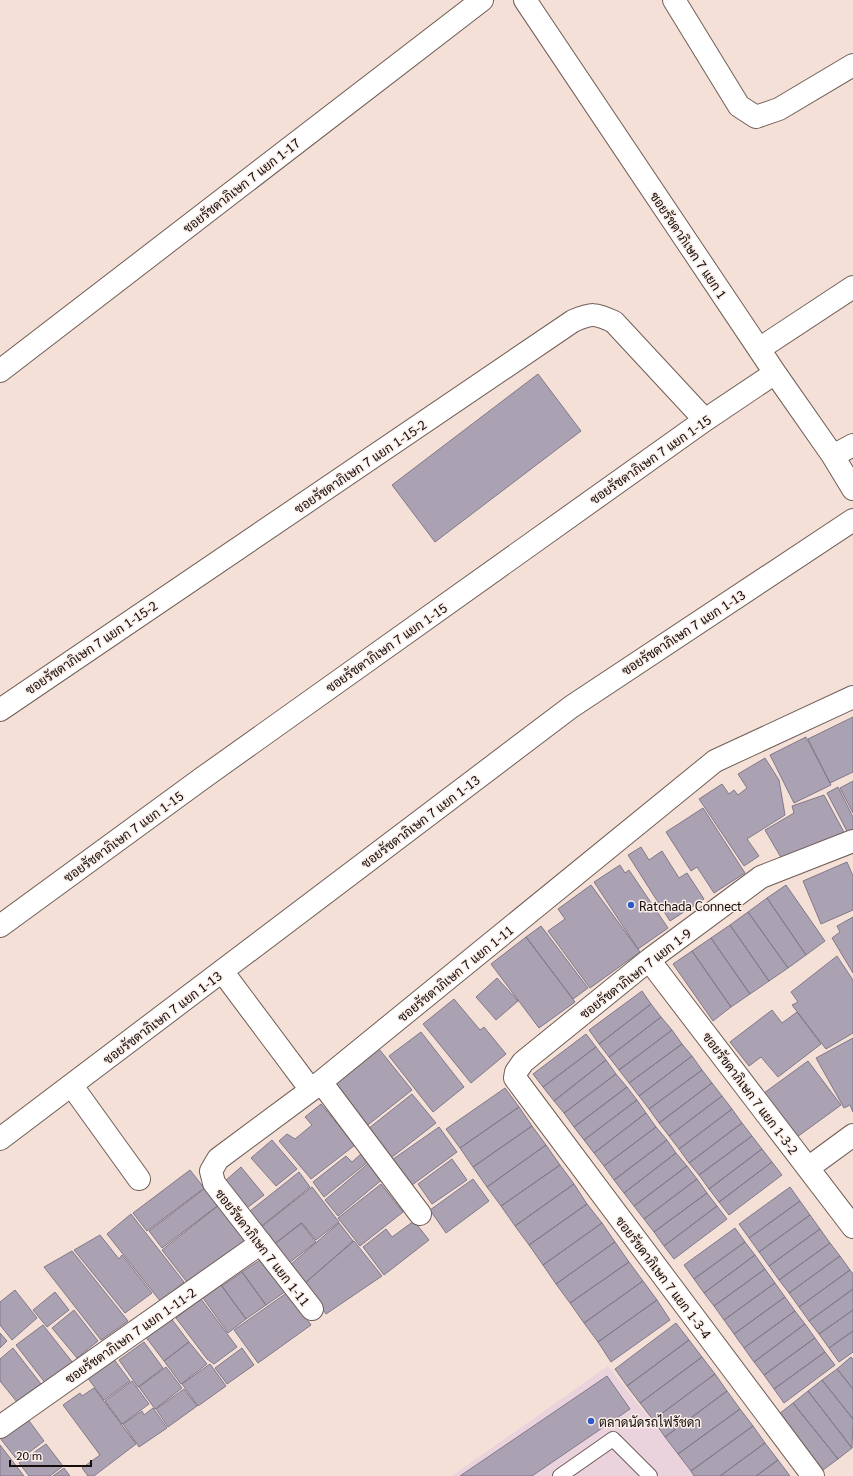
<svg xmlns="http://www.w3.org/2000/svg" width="853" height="1476" font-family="Georgia,Sarabun,serif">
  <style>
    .commercial { fill: #ebd3de }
    .building { fill: #aaa2b3; stroke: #817989 }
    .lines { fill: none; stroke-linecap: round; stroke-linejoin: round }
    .service-casing { stroke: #705e56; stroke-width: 16 }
    .minor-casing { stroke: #705e56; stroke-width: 24 }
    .service { stroke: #fff; stroke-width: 14 }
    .minor { stroke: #fff; stroke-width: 22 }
    .poi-dot { fill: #2c5cca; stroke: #fcefea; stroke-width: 1.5 }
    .labels { text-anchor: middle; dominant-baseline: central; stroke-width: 3; stroke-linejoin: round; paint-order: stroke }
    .street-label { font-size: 13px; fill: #140d0a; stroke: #fcefea }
    .poi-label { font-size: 13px; fill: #140d0a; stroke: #fcefea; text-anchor: start }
  </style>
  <rect width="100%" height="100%" fill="#f5e0d7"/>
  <path class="commercial" d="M608,1366l87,110h-243z"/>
  <path class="building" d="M538,374l43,57 -146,111 -43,-57z
    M853,717v55l-23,11 -22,-44z
    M806,737l25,48 -37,18 -24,-48z
    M765,758l14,22 6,35 -38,24 12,17 -15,10 -45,-67 23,-15 7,10 5,-4 4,5 9,-7 -9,-14z
    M853,781v32l-13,-25z
    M838,787l15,30v19l-3,1 -23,-44z
    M824,795l22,41 -63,25 -18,-31 29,-17 -2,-7z
    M703,808l42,65 -31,20 -17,-26 -6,4 -25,-39z
    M641,847l8,13 13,-9 17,27 8,-5 17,26 -34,22 -42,-66z
    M847,862l6,14v34l-32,14 -18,-43z
    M620,865l5,8 4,-3 39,58 -30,21 -44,-67z
    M591,885l49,67 -50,36 -42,-57 17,-12 -7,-10z
    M786,885l39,56 -19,14 -39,-57z
    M767,898l39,57 -18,13 -40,-56z
    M748,912l40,56 -19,13 -39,-56z
    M853,917v56l-21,-35 8,-6 -3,-6z
    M730,925l39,56 -19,13 -39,-56z
    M541,926l47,62 -15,11 -47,-62z
    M526,937l49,65 -36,26 -48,-64z
    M711,938l39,56 -19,13 -39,-56z
    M692,951l39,56 -18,14 -40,-57z
    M837,956l16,24v53l-27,16 -34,-44 6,-3 -7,-10z
    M497,978l21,23 -22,19 -20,-23z
    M642,991l9,13 -52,40 -10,-14z
    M454,999l26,31 4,-3 22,27 -35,29 -48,-59z
    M651,1004l10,13 -52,40 -10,-13z
    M772,1010l10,13 15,-11 24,32 -43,33 -17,-20 -12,9 -19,-24z
    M661,1017l11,13 -53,40 -10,-13z
    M672,1030l10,14 -53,39 -10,-13z
    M421,1032l43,55 -31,25 -44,-56z
    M586,1034l10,13 -53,40 -10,-13z
    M853,1038v74l-3,-7 -6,3 -28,-50z
    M682,1044l10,12 -53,40 -10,-13z
    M596,1047l10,13 -52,41 -11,-14z
    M379,1049l33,41 -48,38 -32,-41z
    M692,1056l10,14 -53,39 -10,-13z
    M606,1060l10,14 -52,39 -10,-12z
    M808,1061l33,44 -44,32 -33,-44z
    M702,1070l10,13 -53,40 -10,-14z
    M616,1074l11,13 -53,40 -10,-14z
    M712,1083l10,13 -53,40 -10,-13z
    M627,1087l10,13 -53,40 -10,-13z
    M505,1088l14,19 -59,41 -14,-19z
    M412,1094l24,29 -49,38 -23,-29z
    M722,1096l10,13 -53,40 -10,-13z
    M637,1100l9,13 -52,40 -10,-13z
    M321,1104l34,41 -44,34 -32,-38 8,-7 8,5 17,-14 -7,-8z
    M519,1107l13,19 -59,41 -13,-19z
    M732,1109l10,14 -53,40 -10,-14z
    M646,1113l10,14 -52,39 -10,-13z
    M742,1123l10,13 -53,39 -10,-12z
    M532,1126l14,19 -59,42 -14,-20z
    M439,1127l18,25 -49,36 -19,-26z
    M656,1127l11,13 -53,40 -10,-14z
    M752,1136l10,13 -53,40 -10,-14z
    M272,1140l25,29 -21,17 -25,-28z
    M667,1140l9,13 -52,40 -10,-13z
    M546,1145l14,20 -59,41 -14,-19z
    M762,1149l10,13 -53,40 -10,-13z
    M362,1153l7,8 -45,36 -11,-15 33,-26 6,6z
    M676,1153l11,13 -53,40 -10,-13z
    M452,1159l15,21 -35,24 -14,-20z
    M370,1162l14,16 -46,38 -13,-16z
    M772,1162l10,13 -53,40 -10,-13z
    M560,1165l14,19 -59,42 -14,-20z
    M687,1166l10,13 -53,40 -10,-13z
    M241,1167l23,28 -17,13 -22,-27z
    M190,1170l14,18 -57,43 -14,-18z
    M299,1172l11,15 -48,39 -12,-15z
    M473,1179l16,22 -43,32 -16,-23z
    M697,1179l10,14 -53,39 -10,-13z
    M381,1184l22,28 -43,34 -22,-28z
    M574,1184l13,20 -58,41 -14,-19z
    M208,1186l13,17 -59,45 -13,-17z
    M312,1187l27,35 -23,18 -14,-17 -28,21 -13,-17z
    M790,1187l10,14 -51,37 -10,-14z
    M707,1193l10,13 -53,40 -10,-14z
    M800,1201l10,14 -51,37 -10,-14z
    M587,1204l15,19 -59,42 -14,-20z
    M219,1205l26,32 -2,8 -53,41 -28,-36z
    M717,1206l10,13 -53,40 -10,-13z
    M131,1214l53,68 -23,20 -54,-68z
    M810,1215l10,14 -51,37 -10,-14z
    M414,1221l15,19 -45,35 -21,-28 23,-18 6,8z
    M301,1223l15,19 -27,21 -14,-19z
    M339,1223l14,18 -48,42 -15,-18z
    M602,1223l13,19 -59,42 -13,-19z
    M735,1228l10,14 -51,37 -10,-14z
    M820,1229l10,14 -51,37 -10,-14z
    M100,1235l19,24 3,-4 30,38 -27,20 -51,-63z
    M354,1241l28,35 -56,38 -21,-31z
    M615,1242l14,20 -59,41 -14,-19z
    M745,1242l10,13 -51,38 -10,-14z
    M830,1243l10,13 -51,37 -10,-13z
    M72,1251l56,70 -27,19 -57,-73z
    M755,1255l10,14 -51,37 -10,-13z
    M840,1256l10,14 -51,37 -10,-14z
    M263,1258l23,33 -20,14 -24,-33z
    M629,1262l14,19 -59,42 -14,-20z
    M765,1269l10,14 -51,37 -10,-14z
    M850,1270l3,4v15l-44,32 -10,-14z
    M242,1272l24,33 -20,14 -24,-33z
    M643,1281l14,19 -59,42 -14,-19z
    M775,1283l10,14 -51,37 -10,-14z
    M221,1285l25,34 -18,14 -25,-35z
    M853,1289v21l-34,24 -10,-13z
    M15,1290l22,28 -25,22 -12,-15v-23z
    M55,1292l14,18 -22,17 -14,-17z
    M288,1292l23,33 -53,38 -24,-33z
    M785,1297l10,14 -51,37 -10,-14z
    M201,1299l36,48 -23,17 -7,-5 -31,-41z
    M657,1300l13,20 -59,42 -13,-20z
    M74,1310l24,31 -21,17 -25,-30z
    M853,1310v21l-24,17 -10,-14z
    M795,1311l10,13 -51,38 -10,-14z
    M170,1317l19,25 -25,19 -19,-25z
    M676,1323l13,17 -62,46 -12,-17z
    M805,1324l10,14 -51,37 -10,-13z
    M43,1325l30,38 -27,21 -30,-39z
    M853,1331v21l-14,10 -10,-14z
    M0,1333l7,8 -7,7z
    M815,1338l10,14 -51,37 -10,-14z
    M689,1340l13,17 -62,46 -13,-17z
    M144,1342l19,26 -25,19 -19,-27z
    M189,1342l18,22 -26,20 -17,-23z
    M13,1348l28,36 -24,18 -17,-21v-22z
    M242,1348l12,17 -27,19 -12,-16z
    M825,1352l10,13 -51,38 -10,-14z
    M702,1357l13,17 -62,46 -13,-17z
    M851,1357l2,2v30l-16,-20z
    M113,1358l17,23 -26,19 -17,-23z
    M210,1364l16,22 -28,20 -16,-22z
    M166,1367l16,21 -27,21 -16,-22z
    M837,1369l16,20v30l-31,-39z
    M715,1374l12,17 -62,46 -12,-17z
    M607,1376l23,33 -98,67h-72z
    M822,1380l31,39 -1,29 -44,-57z
    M132,1381l17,23 -27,20 -17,-23z
    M94,1388l42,56 -42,32h-6l-6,-8 18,-13 -37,-50 17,-12 2,3z
    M184,1389l13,17 -29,21 -12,-18z
    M727,1391l13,18 -62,45 -13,-17z
    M808,1391l44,57 -14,11 -45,-56z
    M793,1403l45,56 -15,11 -44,-56z
    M153,1408l14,20 -28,19 -16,-23 19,-13 2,4z
    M740,1409l13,17 -62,45 -13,-17z
    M27,1418l17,23 -26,20 -18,-23z
    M753,1426l12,17 -45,33h-26l-3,-5z
    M765,1443l13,17 -22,16h-36z
    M46,1444l17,22 -13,10h-21l-10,-13z
    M0,1445l24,31h-24z
    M778,1460l12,16h-34z
    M64,1468l6,8h-17z"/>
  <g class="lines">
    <g class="service-casing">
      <path id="service" d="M560,1476l53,-37 37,37"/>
    </g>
    <g class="minor-casing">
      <path id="minor" d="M525,0l250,373 58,83 20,33
        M674,0l65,106 17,11 23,-8 74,-44
        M759,349l94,-62
        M0,371l482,-371
        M833,456l20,-11
        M0,710l573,-389c19,-8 22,-8 41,1l91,98
        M0,926l204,-149 501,-357 70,-47
        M649,960l204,267
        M222,971l89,119
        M321,1082l99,132
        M72,1086l67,93
        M0,1139l571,-432 282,-187
        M808,1168l45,-33
        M312,1309l-98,-126 -3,-12 7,-12 93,-69 404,-329 138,-64
        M0,1427l261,-184
        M813,1476l-298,-398 1,-6 7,-10 126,-102 112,-83 92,-36"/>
    </g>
    <use href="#service" class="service"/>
    <use href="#minor" class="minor"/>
  </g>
  <g class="poi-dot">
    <circle cx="631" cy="905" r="4"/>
    <circle cx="591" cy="1421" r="4"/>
  </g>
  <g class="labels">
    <g class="street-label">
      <text transform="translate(241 185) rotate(-38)">ซอยรัชดาภิเษก 7 แยก 1-17</text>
      <text transform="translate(689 245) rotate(56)">ซอยรัชดาภิเษก 7 แยก 1</text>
      <text transform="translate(650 459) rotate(-35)">ซอยรัชดาภิเษก 7 แยก 1-15</text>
      <text transform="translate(360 466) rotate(-34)">ซอยรัชดาภิเษก 7 แยก 1-15-2</text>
      <text transform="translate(683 632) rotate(-33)">ซอยรัชดาภิเษก 7 แยก 1-13</text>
      <text transform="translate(91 647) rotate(-34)">ซอยรัชดาภิเษก 7 แยก 1-15-2</text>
      <text transform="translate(386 647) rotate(-35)">ซอยรัชดาภิเษก 7 แยก 1-15</text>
      <text transform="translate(420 821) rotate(-37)">ซอยรัชดาภิเษก 7 แยก 1-13</text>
      <text transform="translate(123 836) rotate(-36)">ซอยรัชดาภิเษก 7 แยก 1-15</text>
      <text transform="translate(455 973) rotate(-39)">ซอยรัชดาภิเษก 7 แยก 1-11</text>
      <text transform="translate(635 973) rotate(-38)">ซอยรัชดาภิเษก 7 แยก 1-9</text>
      <text transform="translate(162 1017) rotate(-37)">ซอยรัชดาภิเษก 7 แยก 1-13</text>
      <text transform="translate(751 1093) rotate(53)">ซอยรัชดาภิเษก 7 แยก 1-3-2</text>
      <text transform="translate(263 1247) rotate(52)">ซอยรัชดาภิเษก 7 แยก 1-11</text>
      <text transform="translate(664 1277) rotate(53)">ซอยรัชดาภิเษก 7 แยก 1-3-4</text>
      <text transform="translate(130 1335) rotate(-35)">ซอยรัชดาภิเษก 7 แยก 1-11-2</text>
    </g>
    <g class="poi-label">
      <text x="639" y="905">Ratchada Connect</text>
      <text x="599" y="1421">ตลาดนัดรถไฟรัชดา</text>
    </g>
  </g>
  <path d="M10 1460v6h81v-6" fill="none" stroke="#140d0a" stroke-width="2"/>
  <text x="16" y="1460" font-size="12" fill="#140d0a" stroke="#fcefea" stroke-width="3" paint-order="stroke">20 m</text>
</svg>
